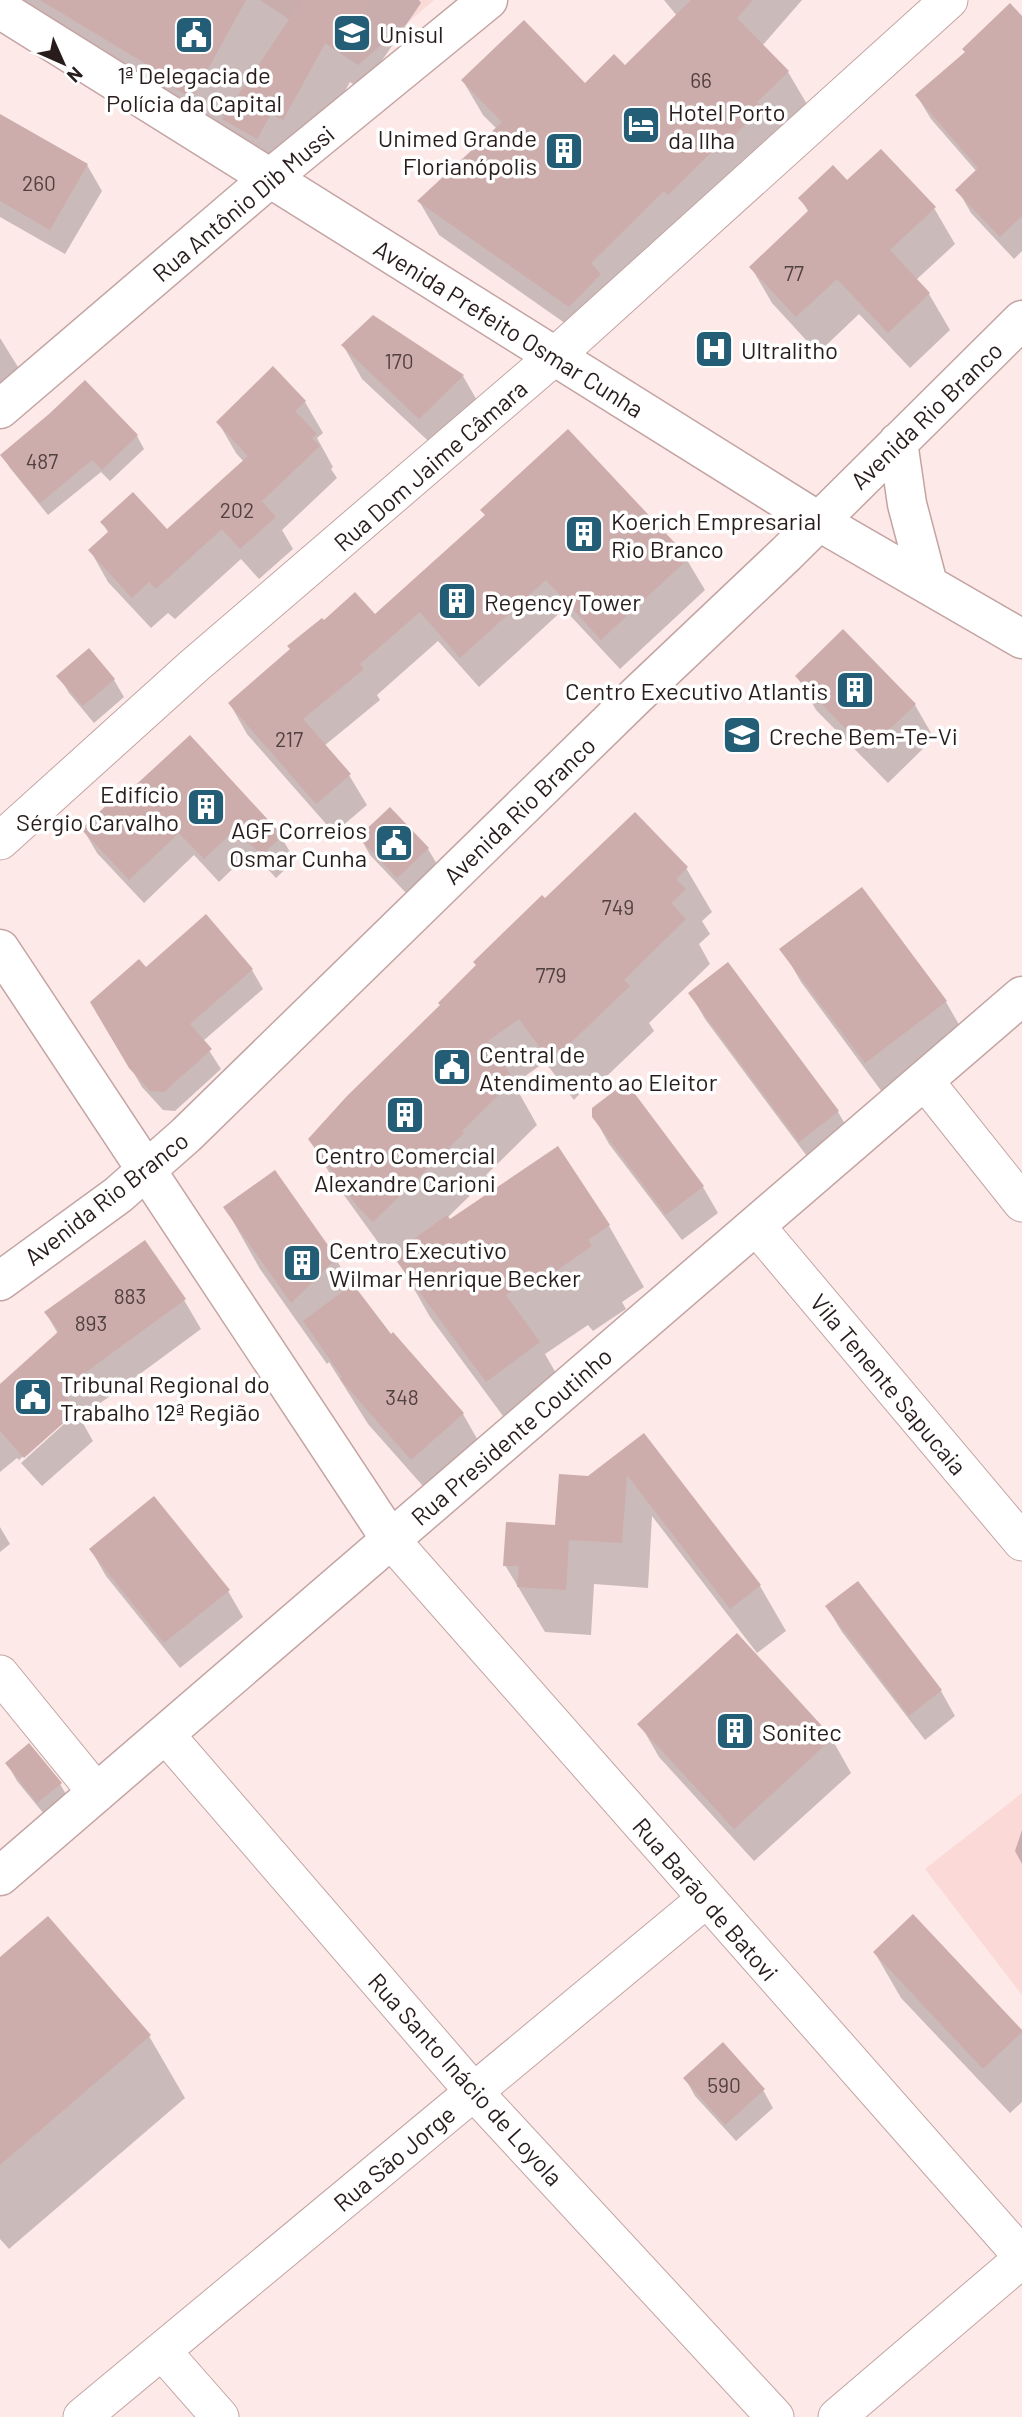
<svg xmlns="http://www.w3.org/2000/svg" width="1022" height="2417" font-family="Barlow,sans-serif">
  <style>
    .built { fill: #fad9d7 }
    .shadow { fill: #0003 }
    .building { fill: #cdadac }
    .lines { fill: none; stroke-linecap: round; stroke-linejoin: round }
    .street-casing { stroke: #c3a4a3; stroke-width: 39 }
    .secondary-casing { stroke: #c3a4a3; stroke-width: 41 }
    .street { stroke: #fff; stroke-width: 37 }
    .secondary { stroke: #fff; stroke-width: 38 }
    .labels { text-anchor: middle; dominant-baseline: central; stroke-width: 7; stroke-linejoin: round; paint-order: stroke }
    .number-label { font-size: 21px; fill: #514140 }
    .poi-label { font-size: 24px; fill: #281d1c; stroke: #fff; text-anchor: start }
    .street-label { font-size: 24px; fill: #281d1c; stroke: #fff }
  </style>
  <rect width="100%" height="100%" fill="#fde9e8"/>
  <path class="built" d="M260,0h174l-76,65z
    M1022,1793v202l-97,-126z"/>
  <path class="shadow" d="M0,0h419l2,3 -59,87 -12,-8 -44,78 -26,19z
    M664,0h138l-40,46 26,26 20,34 -219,234 -150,-105 -20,-34 78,-72 -14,-14 -20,-34 122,4 40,-18 52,-51z
    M1022,18v233l-8,8 -43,-46 -13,-23 19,-18 -46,-53 -14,-23z
    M0,116l87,49 15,26 -37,63 -65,-37z
    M847,183l87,25 21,36 -39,36 13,14 21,36 -40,38 -51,-54 -41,39 -46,-50 -21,-36 58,-54 -9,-15z
    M373,317l90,59 19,33 -43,42 -77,-72 -19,-34z
    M0,338l36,58 -36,30z
    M305,402l18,31 -6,5 16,29 -2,2 6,9 -55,52 11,19 -34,30 -18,-20 -66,60 -7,-6 -17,15 -43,-46 -18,-32 19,-16 -7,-12 65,9 77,-69 -8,-9 -18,-31z
    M137,436l7,13 -34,32 -9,-9 -53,43 -38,-47 -8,-13z
    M486,517l201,43 18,30 -85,79 -56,-60 -85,78 -41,-46 -61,54 3,5 -56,46 25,29 18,30 -33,28 -87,-99 -17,-30 145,-87z
    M59,676l55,4 10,17 -30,26 -25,-30z
    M797,676l118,29 19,33 -46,45 -72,-73z
    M115,806l166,31 14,23 -19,18 -25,-27 -32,31 -25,-27 -50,48 -47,-50 -14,-24z
    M390,809l38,40 10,17 -30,29 -38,-40 -10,-18z
    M686,868l26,44 -10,9 8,13 -11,10 11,20 -61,59 5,8 -67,64 -4,-5 -9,10 -29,-38 -31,22 23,41 -51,50 2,3 -41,40 2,3 108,-72 52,77 35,61 -22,15 4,7 -33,22 -5,-6 -43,29 29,51 -51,38 -93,-126 -30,-53 -15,-12 -49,-68 -26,-44 235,-240z
    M862,889l84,113 19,33 -80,61 -84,-114 -19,-33z
    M727,965l111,147 15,26 -38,29 -110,-148 -15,-26z
    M145,969l107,1 11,19 -60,52 18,28 -46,42 -12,-1 -21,-23 -50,-85z
    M626,1085l77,102 15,26 -36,27 -73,-96 -15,-27z
    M225,1207l111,52 16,28 39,50 2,-2 70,79 25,44 -50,45 -70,-79 -39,-62 -2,2 -67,-95z
    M184,1300l17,29 -121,89 13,23 -51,45 -21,-23 54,-49v-4l-56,50 -2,-2 -17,14v-86l58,-52 -12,-21z
    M644,1435l116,151 26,45 -29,22 -105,-137 -4,72 -54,-4 -3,51 -46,-3 -40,-67 52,-38 31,-50z
    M0,1527l10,17 -10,8z
    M91,1550l137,41 15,26 -63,51 -74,-92z
    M827,1607l114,84 14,25 -30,24 -83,-108z
    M737,1636l95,103 19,34 -97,88 -95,-104 -19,-33z
    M7,1763l53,21 10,17 -22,18 -31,-38z
    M1022,1830v34l-7,-13z
    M913,1917l109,115v70l-12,11 -109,-115 -26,-45z
    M0,1960l149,76 36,62 -176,151 -9,-10z
    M685,2078l78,12 10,18 -37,33 -41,-45z"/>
  <path class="building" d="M40,0h206l-54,98 -50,-28 4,-6z
    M302,0h70l-34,51 -12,-9 -43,78 -12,-6 -14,25 -35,-20z
    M691,0h62l-16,18 52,53 -32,31 5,6 -33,33 -3,-3 -58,57 -4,-4 -73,72 10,11 -32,33 -152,-106 85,-79 -41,-42 63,-60 61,63 29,-29 11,11z
    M1010,3l12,13v200l-22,21 -45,-47 23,-22 -63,-73 50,-43 -3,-3z
    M0,114l88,50 -38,66 -50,-29z
    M881,149l55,58 -46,43 40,43 -42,40 -51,-54 -41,38 -47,-50 60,-57 -11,-12 35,-33 14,15z
    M373,315l91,60 -45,44 -78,-74z
    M273,366l33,35 -11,10 22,23 -5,4 8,8 -58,55 14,16 -36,32 -18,-20 -66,60 -7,-7 -17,16 -44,-48 21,-19 -9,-9 33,-30 34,37 81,-73 -32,-34z
    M85,380l53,55 -36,35 -10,-10 -52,43 -40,-48 49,-41z
    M568,429l121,129 -88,82 -55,-60 -86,78 -40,-46 -60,52 4,5 -61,50 48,55 -35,30 -88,-101 62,-54 -3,-3 35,-28 2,2 31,-28 20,22 110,-99 -5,-5z
    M843,629l73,75 -49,47 -72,-75z
    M89,648l26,31 -32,27 -27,-30z
    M190,735l93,101 -22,19 -25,-26 -32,30 -25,-26 -50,47 -48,-51 31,-29 3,4z
    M390,807l39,41 -32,30 -39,-41z
    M635,812l53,55 -12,12 10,10 -15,14 15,16 -62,61 6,6 -69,66 -4,-4 -10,9 -28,-38 -31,22 26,39 -52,51 2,2 -91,89 -15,-15 -50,-68 39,-43 93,-91 -2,-2 38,-38 -3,-3 69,-67 3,3z
    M862,887l85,114 -82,62 -86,-114z
    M206,914l47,55 -63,55 22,25 -48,43 -14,-1 -21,-23 -39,-66 49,-43 7,8z
    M728,962l111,149 -40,31 -111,-149z
    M626,1082l78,104 -38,29 -74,-98v-9z
    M558,1146l52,79 -22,15 4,6 -36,25 -4,-6 -46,30 34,47 -54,40 -94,-127 55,-40 3,4z
    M275,1170l62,88 -46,45 -68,-96z
    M145,1240l41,59 -126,92 18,19 -54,48 -24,-27v-47l59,-53 -15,-19z
    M353,1284l38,50 2,-2 71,81 -53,47 -71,-81 2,-2 -39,-56z
    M644,1433l117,152 -31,24 -103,-134 -5,68 -53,-3 -3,50 -49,-3 2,-21h-16l3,-44 49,3 4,-51 29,2z
    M154,1496l76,94 -66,53 -75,-94z
    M858,1581l84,109 -33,26 -84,-110z
    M737,1633l96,105 -99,91 -97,-105z
    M29,1743l33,40 -25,20 -32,-40z
    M913,1914l109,116v2l-39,37 -110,-117z
    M48,1916l103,119 -151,130v-208z
    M723,2042l42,47 -40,36 -42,-47z"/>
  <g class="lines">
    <g class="street-casing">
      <path id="street" d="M0,841l195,-176 360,-309 394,-356
        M924,1080l98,123
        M756,1226l266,316
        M391,1540l631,716
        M0,1674l97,119
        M165,1734l309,358 301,325
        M162,2351l58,66
        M82,2417l624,-518
        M837,2417l185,-158"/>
    </g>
    <g class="secondary-casing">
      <path id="secondary" d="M0,9l818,512 204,118
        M0,409l269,-230 219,-179
        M898,442l9,62 21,80
        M0,949l391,591
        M0,1281l118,-86 68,-60 450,-439 150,-142 236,-234
        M0,1876l1022,-880"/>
    </g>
    <use href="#street" class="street"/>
    <use href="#secondary" class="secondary"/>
  </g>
  <defs>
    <g id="university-square" transform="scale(2.0125)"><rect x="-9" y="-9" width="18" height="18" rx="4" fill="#235d76" stroke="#fff"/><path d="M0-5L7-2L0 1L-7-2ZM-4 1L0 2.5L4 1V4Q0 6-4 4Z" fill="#fff"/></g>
    <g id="civic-square" transform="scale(2.0125)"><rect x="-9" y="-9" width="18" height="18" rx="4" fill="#235d76" stroke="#fff"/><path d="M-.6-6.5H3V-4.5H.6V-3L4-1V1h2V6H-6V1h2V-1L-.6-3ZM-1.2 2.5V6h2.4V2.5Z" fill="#fff"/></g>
    <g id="hotel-square" transform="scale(2.0125)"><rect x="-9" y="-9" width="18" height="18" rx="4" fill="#235d76" stroke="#fff"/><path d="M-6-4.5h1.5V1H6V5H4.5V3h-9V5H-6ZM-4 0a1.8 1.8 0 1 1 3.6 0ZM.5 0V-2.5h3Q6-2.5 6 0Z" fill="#fff"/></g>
    <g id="building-square" transform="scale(2.0125)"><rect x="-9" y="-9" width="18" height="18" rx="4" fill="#235d76" stroke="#fff"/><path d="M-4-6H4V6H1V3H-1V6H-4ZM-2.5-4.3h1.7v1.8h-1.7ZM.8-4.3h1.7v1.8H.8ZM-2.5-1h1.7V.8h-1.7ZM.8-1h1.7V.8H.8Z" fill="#fff"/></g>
    <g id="hospital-square" transform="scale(2.0125)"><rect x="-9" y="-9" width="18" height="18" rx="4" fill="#235d76" stroke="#fff"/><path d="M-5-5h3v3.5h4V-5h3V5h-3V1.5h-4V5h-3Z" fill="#fff"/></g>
    <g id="school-square" transform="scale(2.0125)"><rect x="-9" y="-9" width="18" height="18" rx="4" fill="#235d76" stroke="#fff"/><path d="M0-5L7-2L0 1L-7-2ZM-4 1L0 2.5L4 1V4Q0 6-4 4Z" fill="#fff"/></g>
  </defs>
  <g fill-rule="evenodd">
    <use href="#university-square" x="352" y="33"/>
    <use href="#civic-square" x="194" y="35"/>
    <use href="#hotel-square" x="641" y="125"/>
    <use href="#building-square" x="564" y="151"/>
    <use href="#hospital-square" x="714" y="349"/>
    <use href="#building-square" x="584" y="534"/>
    <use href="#building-square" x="457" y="601"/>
    <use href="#building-square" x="855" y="690"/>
    <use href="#school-square" x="742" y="735"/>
    <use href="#building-square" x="206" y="807"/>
    <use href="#civic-square" x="394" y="843"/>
    <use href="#civic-square" x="452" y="1067"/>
    <use href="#building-square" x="405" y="1115"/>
    <use href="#building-square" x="302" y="1263"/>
    <use href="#civic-square" x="33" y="1397"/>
    <use href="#building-square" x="735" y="1731"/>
  </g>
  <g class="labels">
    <g class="number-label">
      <text x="701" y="79">66</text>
      <text x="39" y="182">260</text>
      <text x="794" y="272">77</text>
      <text x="399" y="360">170</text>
      <text x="42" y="460">487</text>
      <text x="237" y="509">202</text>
      <text x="289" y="738">217</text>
      <text x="618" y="906">749</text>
      <text x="551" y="974">779</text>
      <text x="130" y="1295">883</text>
      <text x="91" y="1322">893</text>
      <text x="402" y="1396">348</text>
      <text x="724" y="2084">590</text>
    </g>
    <g class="poi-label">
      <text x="379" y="33">Unisul</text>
      <text x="194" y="74" text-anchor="middle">1ª Delegacia de<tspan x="194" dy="28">Polícia da Capital</tspan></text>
      <text x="668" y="111">Hotel Porto<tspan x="668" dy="28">da Ilha</tspan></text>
      <text x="537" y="137" text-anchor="end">Unimed Grande<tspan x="537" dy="28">Florianópolis</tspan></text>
      <text x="741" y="349">Ultralitho</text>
      <text x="611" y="520">Koerich Empresarial<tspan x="611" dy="28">Rio Branco</tspan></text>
      <text x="484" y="601">Regency Tower</text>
      <text x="828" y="690" text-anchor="end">Centro Executivo Atlantis</text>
      <text x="769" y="735">Creche Bem-Te-Vi</text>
      <text x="179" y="793" text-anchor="end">Edifício<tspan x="179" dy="28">Sérgio Carvalho</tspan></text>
      <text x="367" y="829" text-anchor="end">AGF Correios<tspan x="367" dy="28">Osmar Cunha</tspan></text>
      <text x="479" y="1053">Central de<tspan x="479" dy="28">Atendimento ao Eleitor</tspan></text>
      <text x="405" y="1154" text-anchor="middle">Centro Comercial<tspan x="405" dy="28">Alexandre Carioni</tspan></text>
      <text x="329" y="1249">Centro Executivo<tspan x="329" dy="28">Wilmar Henrique Becker</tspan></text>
      <text x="60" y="1383">Tribunal Regional do<tspan x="60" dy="28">Trabalho 12ª Região</tspan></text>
      <text x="762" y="1731">Sonitec</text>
    </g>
    <g class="street-label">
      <text transform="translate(243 203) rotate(-40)">Rua Antônio Dib Mussi</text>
      <text transform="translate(509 328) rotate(32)">Avenida Prefeito Osmar Cunha</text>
      <text transform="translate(926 415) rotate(-44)">Avenida Rio Branco</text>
      <text transform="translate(430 465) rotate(-41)">Rua Dom Jaime Câmara</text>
      <text transform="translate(519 810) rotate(-44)">Avenida Rio Branco</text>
      <text transform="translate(106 1198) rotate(-38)">Avenida Rio Branco</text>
      <text transform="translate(889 1384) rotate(50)">Vila Tenente Sapucaia</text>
      <text transform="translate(511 1436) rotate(-41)">Rua Presidente Coutinho</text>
      <text transform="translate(706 1899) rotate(49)">Rua Barão de Batovi</text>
      <text transform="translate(466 2079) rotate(48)">Rua Santo Inácio de Loyola</text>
      <text transform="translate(394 2158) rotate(-40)">Rua São Jorge</text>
    </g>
  </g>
  <g transform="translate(63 63) rotate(135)" stroke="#ffffff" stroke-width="5" paint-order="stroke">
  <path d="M0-5L12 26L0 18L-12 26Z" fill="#281d1c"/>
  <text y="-10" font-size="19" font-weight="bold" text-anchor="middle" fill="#281d1c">N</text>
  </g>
</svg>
